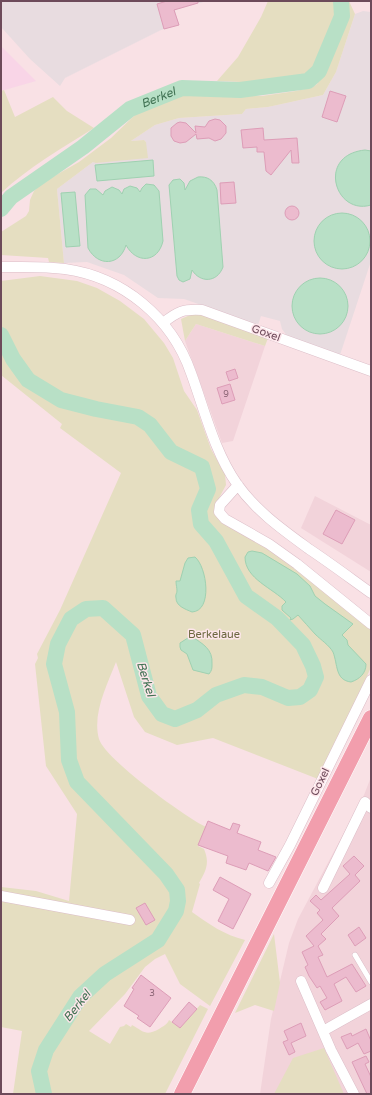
<svg xmlns="http://www.w3.org/2000/svg" width="372" height="1095" font-family="'Varela Round',sans-serif">
  <style>
    .residential { fill: #f2d3da }
    .commercial { fill: #f9d5e7 }
    .industrial { fill: #e8dce0 }
    .green { fill: #e5dec1 }
    .water { fill: #b8e0c6; stroke: #9fd1b1 }
    .lines { fill: none; stroke-linecap: round; stroke-linejoin: round }
    .river { stroke: #b8e0c6; stroke-width: 16 }
    .building { fill: #ecbbce; stroke: #dd9db7 }
    .service-casing { stroke: #dcbec8; stroke-width: 6 }
    .minor-casing { stroke: #dcbec8; stroke-width: 11 }
    .primary-casing { stroke: #fff; stroke-width: 17 }
    .service { stroke: #fff; stroke-width: 5 }
    .minor { stroke: #fff; stroke-width: 10 }
    .primary { stroke: #f29ead; stroke-width: 16 }
    .labels { text-anchor: middle; dominant-baseline: central; stroke-width: 3; stroke-linejoin: round; paint-order: stroke }
    .number-label { font-size: 9px; fill: #8d6677 }
    .street-label { font-size: 11px; fill: #6d4a5a; stroke: #fde6ea }
    .park-label { font-size: 11px; fill: #6d6941; stroke: #fde6ea }
    .water-label { font-size: 12px; font-style: italic; fill: #407253; stroke: #fde6ea }
  </style>
  <rect width="100%" height="100%" fill="#f9e1e5"/>
  <path class="residential" d="M196,324l69,22 -32,95 -11,2 -37,-102z
    M315,496l56,29v47l-70,-44z
    M371,777v317h-111l11,-75 18,-76 9,-24 66,-124z"/>
  <path class="commercial" d="M1,46l35,35 -35,10z"/>
  <path class="industrial" d="M1,1h206l-32,9 4,15 -18,5 -96,48 -5,8 -30,-27 -29,-32z
    M363,11l8,1v249l-31,94 -53,-19 -5,-7 -2,-8 -19,-5 -3,9 -74,-26 -26,-1 -34,-23 -37,-13 -23,1 -7,-74 36,-27 53,-20 -2,-2 -13,1 24,-16 24,-7 63,-4 4,-5 22,-2 55,-12 13,-23 19,-58z"/>
  <path class="green" d="M268,1h68l1,10 -25,58c-24,20 -65,12 -95,12l21,-24 23,-40z
    M349,1l6,13 -19,58 -13,23 -55,12 -22,2 -4,5 -63,4 -24,7 -24,16 13,-1 2,2 2,16 -52,5 -3,-1 -36,27 7,74 -15,-1 -1,-4 -47,-3v-23l25,-16 3,-5 1,-11 4,-9 8,-8 37,-21 32,-24 27,-26 9,-5 40,-13 75,2 34,-5 17,-4 4,-3 3,-6 8,-11 11,-31 5,-7 5,-13z
    M4,90l11,27 38,-20 14,14 27,17c-32,20 -65,39 -93,65v-102z
    M40,276l37,5 20,7 23,13 24,18 20,24 9,15 11,33 13,19 14,39 14,25 1,11 -8,15 -4,10 58,39 99,79v39l-15,34 -38,78 -105,-41 -36,7 -32,-13 -11,-15 -18,-55c-9,23 -24,52 -17,77 6,20 86,78 107,88l-8,19 6,3c6,14 2,22 -5,34l1,1 -8,28c17,12 32,23 53,28l-35,66 -30,-22 -15,-30 -10,5 -10,8 -20,27 -36,37 21,13 10,-17 4,-1 2,-2 5,3 1,-2c12,7 14,11 27,4 4,-3 8,-4 10,-9l11,8 20,-23 8,4 -43,85h-152l9,-63 -21,-4v-140l35,4 33,10 8,-87 -31,-48 -11,-102 3,-6 -1,-4 23,-44 61,-137 -61,-45 2,-4 -61,-49v-94z
    M197,312l71,26 -3,8 -69,-22 -11,17 -4,-22z
    M274,934l6,49 -6,28 -19,-6 -20,8z
    M324,1048l20,46h-70l19,-36z"/>
  <path class="water" d="M365,150l6,1v54c-36,11 -55,-50 -6,-55z
    M153,160l1,16 -57,5 -2,-16z
    M198,177c9,-1 16,3 19,13l6,77c-6,16 -23,16 -31,3l-2,9 -7,3 -4,-2 -2,-4 -8,-91 4,-5 7,-1 4,4 1,7 5,-9z
    M146,184l8,1 5,6 4,50c-5,22 -27,23 -37,4 -6,21 -28,22 -38,3l-3,-53 5,-6h6l7,6 2,-4 7,-4 7,3 3,4 2,-5 6,-3 7,2 3,4 2,-4z
    M75,192l5,54 -14,1 -5,-54z
    M314 241a28 28 0 1 1 56 0a28 28 0 1 1-56 0Z
    M292 306a28 28 0 1 1 56 0a28 28 0 1 1-56 0Z
    M252,551l10,2 35,21 13,12 5,10 10,8 28,20 -11,11 5,5 1,5 18,19c0,9 -6,15 -15,18 -16,-2 -13,-17 -18,-30 -4,-7 -12,-12 -18,-18 -6,-6 -11,-13 -17,-19l-5,4 -3,1 1,-2 -9,-8v-4l4,-4c-13,-14 -41,-23 -41,-45l3,-5z
    M195,557c12,10 18,54 -3,55 -7,-3 -16,-6 -16,-14 -1,-3 1,-5 1,-7 0,-3 -1,-6 -1,-10h4l5,-18 3,-5z
    M191,636c12,8 22,13 21,28 0,5 0,6 -3,10l-16,-4 -6,-16 -6,-4 -1,-3v-4z"/>
  <g class="lines">
    <g class="river">
      <path id="s1" d="M1,209l10,-12 72,-50 47,-38 52,-21 58,2 68,-9 11,-10 23,-55 -1,-15"/>
      <path d="M1,335l12,24 15,21 33,20 35,9 42,8 12,8 21,27 31,15 6,22 -9,21 2,14 15,17 30,55 31,22 26,27 10,21 3,11 -6,13 -10,7 -12,1 -26,-11 -18,-2 -28,10 -19,15 -22,9 -13,-5 -13,-18 -16,-61 -30,-27 -17,1 -15,10 -13,25 -4,20 13,48 2,48 8,22 89,92 11,16 1,11 -2,10 -18,29 -53,34 -25,23 -34,53 -7,21 5,23"/>
    </g>
  </g>
  <path class="building" d="M167,1h31v2l-24,7 5,15 -15,4 -7,-25z
    M330,91l16,5 -9,26 -15,-5z
    M215,119l5,1 6,6v7l-5,6 -6,2 -6,-3 -12,1 -1,-5 -10,8 -6,1 -6,-2 -3,-5v-8l6,-5 3,-1 6,1 10,10 -1,-7 10,1 4,-6z
    M263,128l1,12 33,-2 2,25h-7l-1,-13 -20,25 -5,-4 -2,-19h-7v-5l-14,1 -2,-18z
    M234,182l2,21 -15,1 -1,-21z
    M285 213a7 7 0 1 1 14 0a7 7 0 1 1-14 0Z
    M235,369l3,9 -9,3 -3,-9z
    M230,384l5,16 -13,4 -5,-16z
    M336,510l19,10 -13,24 -19,-10z
    M208,821l22,9 3,-7 7,2 -3,8 24,9 -3,8 18,7 -8,14 -19,-8 -3,7 -20,-7 2,-7 -30,-11z
    M354,856l10,10 -9,9 5,6 -28,27 7,8 -18,18 5,5 -8,7 5,9 -5,2 9,20 25,-13 14,22 -10,6 -10,-15 -12,7 8,17 -17,9 -5,-8 7,-4 -7,-12 -3,2 -8,-12 -4,-9 3,-2 -6,-13 12,-6 -8,-10 17,-16 -6,-7 3,-3 -10,-9 6,-6 5,5 29,-26 -7,-8z
    M220,877l31,17 -18,35 -15,-8 11,-22 -16,-9z
    M145,903l10,17 -9,5 -10,-17z
    M359,927l7,11 -11,8 -7,-11z
    M141,975l30,23 -21,29 -13,-9 2,-2 -15,-10 10,-17 -2,-1z
    M189,1002l8,7 -17,19 -8,-6z
    M301,1023l5,13 -15,7 4,9 -6,3 -6,-13 5,-2 -4,-9z
    M366,1029l5,12v10l-7,3 -6,-11 -11,6 -6,-12 10,-4 1,3z
    M366,1056l3,6 -4,2 6,13v17h-4l-15,-32z"/>
  <g class="lines">
    <g class="service-casing">
      <path id="service" d="M355,955l16,27"/>
    </g>
    <g class="minor-casing">
      <path id="minor" d="M1,267c21,0 43,-1 64,2 58,8 107,49 126,104 14,38 23,78 46,111 19,27 46,46 72,65 21,14 41,29 62,44
        M163,323c15,-12 20,-14 39,-13l169,61
        M238,485l-18,20 -1,7 6,7 44,25 28,20 74,60
        M269,883l21,-38 81,-165
        M323,888l42,-86 6,6
        M1,896l129,24
        M301,981l30,69 23,44
        M323,1031l48,-27"/>
    </g>
    <g class="primary-casing">
      <path id="primary" d="M182,1094l189,-376"/>
    </g>
    <use href="#service" class="service"/>
    <use href="#minor" class="minor"/>
    <use href="#primary" class="primary"/>
  </g>
  <g class="labels">
    <g class="number-label">
      <text x="226" y="394">9</text>
      <text x="152" y="993">3</text>
    </g>
    <g class="street-label">
      <text transform="translate(266 333) rotate(20)">Goxel</text>
      <text transform="translate(320 782) rotate(-64)">Goxel</text>
    </g>
    <g class="park-label">
      <text x="214" y="634">Berkelaue</text>
    </g>
    <g class="water-label">
      <text stroke="none"><textPath href="#s1" startOffset="194">Berkel</textPath></text>
      <text transform="translate(146 679) rotate(72)">Berkel</text>
      <text transform="translate(77 1006) rotate(-52)">Berkel</text>
    </g>
  </g>
  <rect width="372" height="1095" fill="none" stroke="#6d4a5a" stroke-width="4"/>
</svg>
